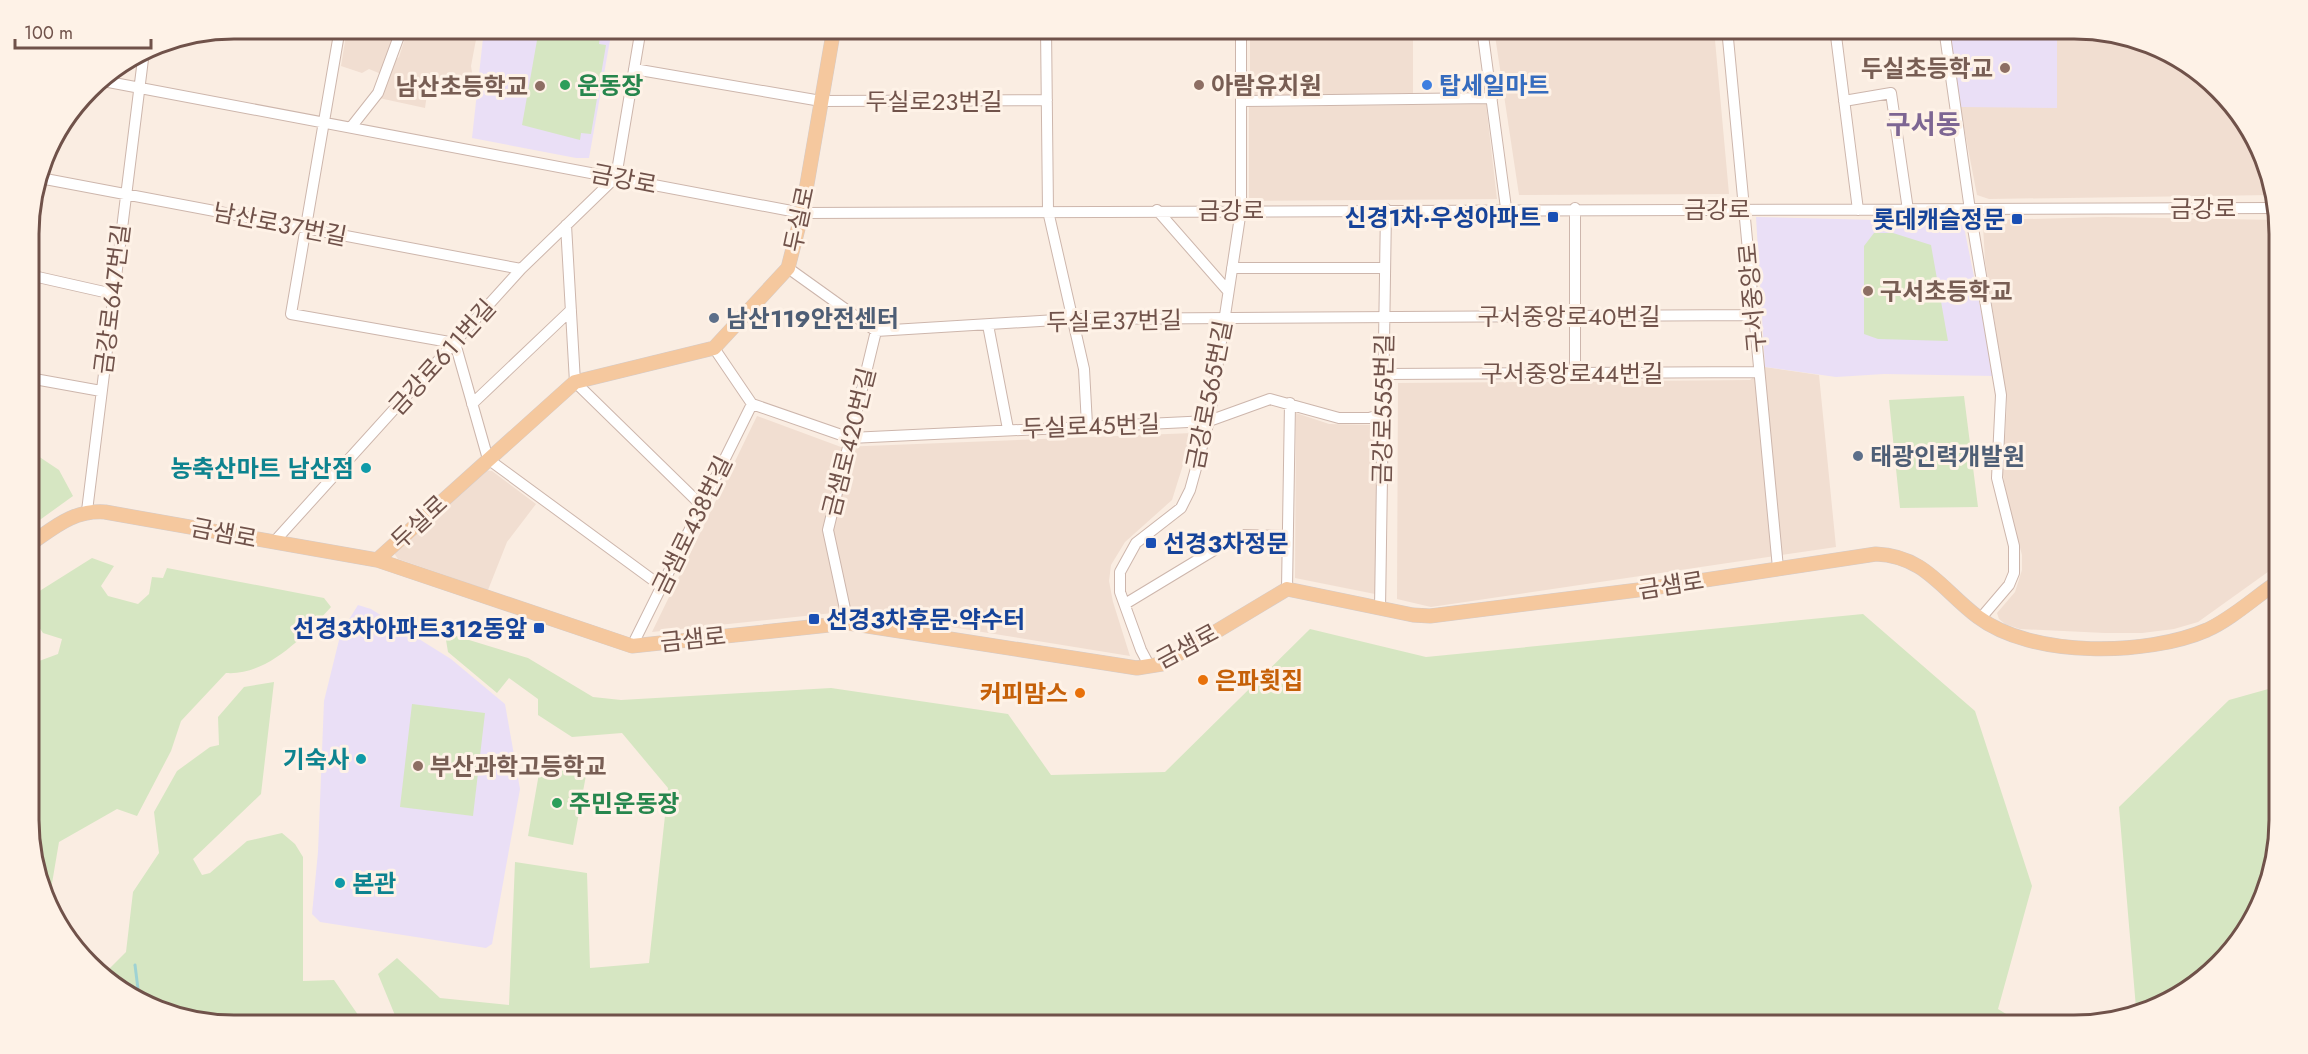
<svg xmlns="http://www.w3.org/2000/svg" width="2308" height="1054" font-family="Jost,'Noto Sans KR',sans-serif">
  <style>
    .residential { fill: #f1ded1 }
    .education { fill: #eadff6 }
    .green { fill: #d6e6c2 }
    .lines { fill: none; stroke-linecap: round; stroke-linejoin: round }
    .stream { stroke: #9fd2d3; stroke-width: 3 }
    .minor-casing { stroke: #cdb6ac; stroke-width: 12 }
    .major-casing { stroke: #d4cbc9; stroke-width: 15 }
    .minor { stroke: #fff; stroke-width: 10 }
    .major { stroke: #f5c89e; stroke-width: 14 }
    .education-dot { fill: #8d6e63; stroke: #fef2e7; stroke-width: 2 }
    .leisure-dot { fill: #2e9e5b; stroke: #fef2e7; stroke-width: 2 }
    .shop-dot { fill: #3f7fe0; stroke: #fef2e7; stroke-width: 2 }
    .transit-dot { fill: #1a4fb4; stroke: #fef2e7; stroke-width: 2 }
    .service-dot { fill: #5c6f8a; stroke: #fef2e7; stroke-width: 2 }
    .culture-dot { fill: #0f9aa8; stroke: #fef2e7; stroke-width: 2 }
    .food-dot { fill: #e8710a; stroke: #fef2e7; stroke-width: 2 }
    .labels { text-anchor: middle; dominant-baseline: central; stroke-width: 6; stroke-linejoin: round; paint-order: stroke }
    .education-label { font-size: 24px; font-weight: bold; fill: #785e54; stroke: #fef2e7; text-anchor: start }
    .leisure-label { font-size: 24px; font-weight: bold; fill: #27864d; stroke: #fef2e7; text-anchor: start }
    .shop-label { font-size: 24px; font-weight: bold; fill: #366cbe; stroke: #fef2e7; text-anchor: start }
    .street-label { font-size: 24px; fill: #70524a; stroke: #fef2e7 }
    .transit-label { font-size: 24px; font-weight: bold; fill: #164399; stroke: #fef2e7; text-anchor: end }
    .service-label { font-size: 24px; font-weight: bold; fill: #4e5e75; stroke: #fef2e7; text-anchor: start }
    .culture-label { font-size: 24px; font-weight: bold; fill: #0d838f; stroke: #fef2e7; text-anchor: end }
    .food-label { font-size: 24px; font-weight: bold; fill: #c56008; stroke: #fef2e7; text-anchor: start }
    .quarter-label { font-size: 27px; font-weight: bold; fill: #7d6693; stroke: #fef2e7 }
    .rim { fill: none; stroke: #70524a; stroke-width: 3 }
  </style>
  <rect width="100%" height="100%" fill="#faede2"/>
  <path class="residential" d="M347,29h50l-16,45 -12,-5 -7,4 -21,-7z
    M408,29h70l-7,37 3,19 -46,2 -3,21 -46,-10 14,-36 6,-5z
    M1250,29h163v64l-163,3z
    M1494,29h220l15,165 -210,1z
    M2057,29h17l79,15 84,65 35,86 -283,4 -12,-4 -17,-88h97z
    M1486,104l11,95 -248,2v-94z
    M2105,217l173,3 1,344 -81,58 -24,7 -32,4h-37l-85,-4 -15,-5 -6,-5 -2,-6 18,-21 7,-22v-15l-16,-60 -3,-21 4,-72 -22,-141 -2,-36 8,-5z
    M1765,367l54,8 17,172 -405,60 -34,-8 1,-216 352,-3z
    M1296,413l33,11 48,1 -2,169 -80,-16z
    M757,416l84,31 352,-14 -21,67 -47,42 -14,23 -2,16 4,21 17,54 -278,-45 -200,21z
    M484,470l8,1 44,33 -29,38 -19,48 -90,-31 -4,-6z"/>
  <path class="education" d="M484,29h128l-23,129h-13l-104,-20z
    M1948,29h109v79l-97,-1z
    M1756,217l200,5 8,5 30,149 -110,-2 -48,3 -71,-10z
    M358,605l13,4 80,50 54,45 15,85 -28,155 -6,4 -166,-26 -8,-8 6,-62 6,-151 17,-69z"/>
  <path class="green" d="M539,29h62l-2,15 7,1 -15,89 -10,-1 -1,7 -58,-15z
    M1874,233h19l38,12 17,96 -70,-2 -14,-5v-88z
    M1964,396l14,111 -78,1 -11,-108z
    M29,450l30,20 14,26 -43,31z
    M92,558l22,8 -13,20 7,10 30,8 11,-10 3,-17 11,1 4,-10 157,30 7,9c-26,28 -63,69 -105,66l-45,48 -10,30 -34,65 -20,-7 -58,33 -9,53 -20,-48v-165l1,-18 27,-10 4,-15 -19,-6 -6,-9 -7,-1v-26z
    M1863,614l112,97 57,175 -34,123 26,16h-1625l-21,-51 19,-16 43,40 69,7 6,-143 72,11 3,95 59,-5 19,-175 -46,-55 -50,4 -34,-22v-16l-29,-21 -12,15 -49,-41 -2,-12 10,-4 72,22 65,39 28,3 210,-12 177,26 43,61 114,-3 145,-143 116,28z
    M274,682l-13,112 -68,65 9,16 8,-2 37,-32 35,-8 13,11 8,13v124l31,-1 31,45h-131l-79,-15 -49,-38 20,-20 7,-60 26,-39 -5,-41 23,-41 33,-24 9,-2 -1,-28 26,-30z
    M2279,686v134l-15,79 -35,56 -41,36 -52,17 -17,-201 110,-107z
    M412,704l73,9 -12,103 -73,-9z
    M541,762l46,8 -14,75 -45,-9z"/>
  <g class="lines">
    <path class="stream" d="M135,965l4,32"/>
    <g class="minor-casing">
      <path id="minor" d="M340,28l-49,286 164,29 33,116 173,127
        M1046,28l2,183 36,158 3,56
        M1482,28l24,180
        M1727,28l51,540
        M1835,28l23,182
        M1944,28l26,182 31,185 -4,83 17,68v27l-5,12 -29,34
        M634,69l187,32 226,-1
        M98,80l704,133 1476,-5
        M1241,101l251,-3
        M1844,101l47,-8 17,117
        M352,126l26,-33 24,-65
        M40,178l481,91
        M1575,208v164
        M1157,210l71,81
        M566,225l9,157 127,124
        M788,268l88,63 196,-12 682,-4
        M1232,268h153
        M29,275l84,19
        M988,325l20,104
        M714,348l38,56 98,34 359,-17 61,-22 69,19h30l14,-4
        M1384,374l375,-2
        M29,378l72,13
        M472,404l99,-94
        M87,511l57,-460
        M274,542l247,-273 95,-92 25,-149
        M1287,589l3,-186
        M1125,604l114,-69 49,1
        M1380,609l6,-400
        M848,623l-20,-93 48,-199
        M632,646l120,-242
        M1150,667l-9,-17 -21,-58v-20l16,-29 45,-35 9,-18 19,-69 32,-211v-182"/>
    </g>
    <g class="major-casing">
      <path id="major" d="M30,544c25,-17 43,-34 75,-32l272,48 255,86 216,-23 289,45 25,-4 125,-75 126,26 17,1 216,-27 230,-35c49,2 66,36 102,63 54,41 169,39 229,13 26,-12 48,-33 72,-49
        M377,560l198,-178 139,-34 74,-80 14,-55 32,-185"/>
    </g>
    <use href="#minor" class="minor"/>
    <use href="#major" class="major"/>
  </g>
  <g class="education-dot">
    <circle cx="2005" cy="68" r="6"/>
    <circle cx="1199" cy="85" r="6"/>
    <circle cx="540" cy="86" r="6"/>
    <circle cx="1868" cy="291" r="6"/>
    <circle cx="418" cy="766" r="6"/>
  </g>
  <g class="leisure-dot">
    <circle cx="565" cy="85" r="6"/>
    <circle cx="557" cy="803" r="6"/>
  </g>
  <circle class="shop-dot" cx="1427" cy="85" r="6"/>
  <g class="transit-dot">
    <rect x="1547" y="211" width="12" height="12" rx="3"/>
    <rect x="2011" y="213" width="12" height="12" rx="3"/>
    <rect x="1145" y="537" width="12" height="12" rx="3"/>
    <rect x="808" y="613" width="12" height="12" rx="3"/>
    <rect x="533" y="622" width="12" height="12" rx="3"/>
  </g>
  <g class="service-dot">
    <circle cx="714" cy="318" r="6"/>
    <circle cx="1858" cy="456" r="6"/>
  </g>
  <g class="culture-dot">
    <circle cx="366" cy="468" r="6"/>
    <circle cx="361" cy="759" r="6"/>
    <circle cx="340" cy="883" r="6"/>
  </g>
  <g class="food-dot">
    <circle cx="1203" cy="680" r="6"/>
    <circle cx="1080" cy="693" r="6"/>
  </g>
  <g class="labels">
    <g class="education-label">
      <text x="1993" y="68" text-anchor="end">두실초등학교</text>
      <text x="1211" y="85">아람유치원</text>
      <text x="528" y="86" text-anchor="end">남산초등학교</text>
      <text x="1880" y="291">구서초등학교</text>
      <text x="430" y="766">부산과학고등학교</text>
    </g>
    <g class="leisure-label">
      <text x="577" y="85">운동장</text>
      <text x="569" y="803">주민운동장</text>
    </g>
    <g class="shop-label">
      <text x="1439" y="85">탑세일마트</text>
    </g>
    <g class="street-label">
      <text x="934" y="101">두실로23번길</text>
      <text transform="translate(624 179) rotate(11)">금강로</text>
      <text x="2203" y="208">금강로</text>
      <text x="1717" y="209">금강로</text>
      <text x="1231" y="210">금강로</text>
      <text transform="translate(799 219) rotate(-78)">두실로</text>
      <text transform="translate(280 224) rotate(11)">남산로37번길</text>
      <text transform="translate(1752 298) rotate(-95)">구서중앙로</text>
      <text transform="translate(112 299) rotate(-83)">금강로647번길</text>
      <text x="1569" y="316">구서중앙로40번길</text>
      <text transform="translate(1114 321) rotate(-1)">두실로37번길</text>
      <text transform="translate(442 357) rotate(-48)">금강로611번길</text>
      <text x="1572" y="373">구서중앙로44번길</text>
      <text transform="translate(1209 395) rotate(-79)">금강로565번길</text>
      <text transform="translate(1383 409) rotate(-89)">금강로555번길</text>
      <text transform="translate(1091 426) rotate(-2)">두실로45번길</text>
      <text transform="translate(849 442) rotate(-76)">금샘로420번길</text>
      <text transform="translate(419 522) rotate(-43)">두실로</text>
      <text transform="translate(692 525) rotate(-64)">금샘로438번길</text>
      <text transform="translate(224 533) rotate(11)">금샘로</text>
      <text transform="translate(1671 585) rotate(-9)">금샘로</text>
      <text transform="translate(693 639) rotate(-6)">금샘로</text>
      <text transform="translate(1187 646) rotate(-28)">금샘로</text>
    </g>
    <g class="transit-label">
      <text x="1541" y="217">신경1차·우성아파트</text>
      <text x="2005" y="219">롯데캐슬정문</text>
      <text x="1163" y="543" text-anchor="start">선경3차정문</text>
      <text x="826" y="619" text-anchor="start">선경3차후문·약수터</text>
      <text x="527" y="628">선경3차아파트312동앞</text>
    </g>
    <g class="service-label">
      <text x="726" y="318">남산119안전센터</text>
      <text x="1870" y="456">태광인력개발원</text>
    </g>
    <g class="culture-label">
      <text x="354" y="468">농축산마트 남산점</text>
      <text x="349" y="759">기숙사</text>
      <text x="352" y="883" text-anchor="start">본관</text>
    </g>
    <g class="food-label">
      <text x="1215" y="680">은파횟집</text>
      <text x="1068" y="693" text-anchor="end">커피맘스</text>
    </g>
    <g class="quarter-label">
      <text x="1923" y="124">구서동</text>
    </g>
  </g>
  <path d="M0 0H2308V1054H0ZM234 39H2074A195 195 0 0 1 2269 234V820A195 195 0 0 1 2074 1015H234A195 195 0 0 1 39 820V234A195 195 0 0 1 234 39Z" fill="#fef2e7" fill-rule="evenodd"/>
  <path class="rim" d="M234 39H2074A195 195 0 0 1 2269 234V820A195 195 0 0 1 2074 1015H234A195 195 0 0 1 39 820V234A195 195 0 0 1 234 39Z"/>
  <path d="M15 39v9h136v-9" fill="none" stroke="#70524a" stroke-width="3"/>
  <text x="24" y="39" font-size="18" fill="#70524a" stroke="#fef2e7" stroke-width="4.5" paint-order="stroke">100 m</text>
</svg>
